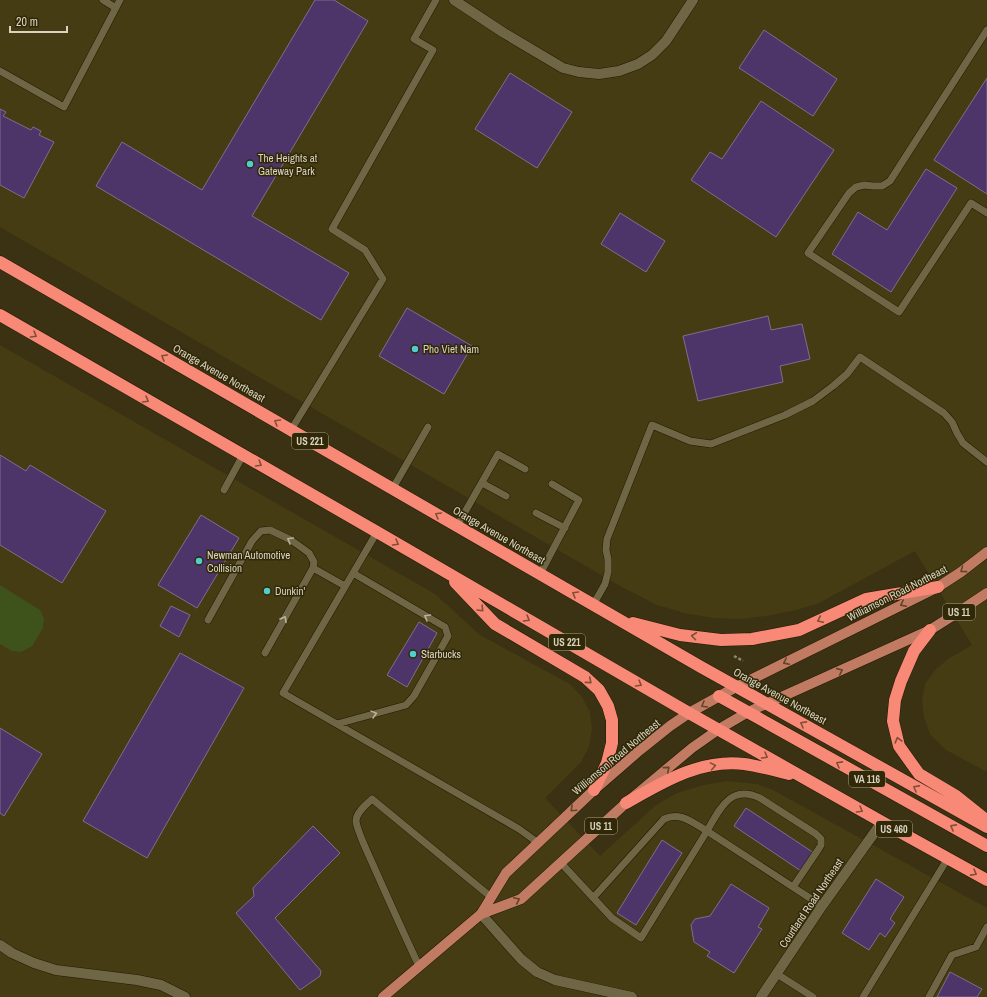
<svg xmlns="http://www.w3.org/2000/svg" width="987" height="997" font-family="'Archivo Narrow',sans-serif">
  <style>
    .built { fill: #463c13 }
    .green { fill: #3e521c }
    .building { fill: #4d3469; stroke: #7c6f8e }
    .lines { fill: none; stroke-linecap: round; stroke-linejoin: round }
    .lane-casing { stroke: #211900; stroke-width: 8 }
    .street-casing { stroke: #211900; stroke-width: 11 }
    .primary-casing { stroke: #211900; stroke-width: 11 }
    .highway-casing { stroke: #211900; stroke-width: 13 }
    .path { stroke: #8e886f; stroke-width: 2.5; stroke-dasharray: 3 2; stroke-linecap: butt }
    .lane { stroke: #6f6645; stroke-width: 7 }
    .street { stroke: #6f6645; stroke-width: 10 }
    .primary { stroke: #c17b63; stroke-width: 10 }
    .highway { stroke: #f88977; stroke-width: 12 }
    .oneway { stroke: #804f34 }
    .oneway2 { stroke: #b9b39c }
    .oneway3 { stroke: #634527 }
    .poi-dot { fill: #52cdcf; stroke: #302807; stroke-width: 1.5 }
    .labels { text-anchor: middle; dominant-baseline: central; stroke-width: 3; stroke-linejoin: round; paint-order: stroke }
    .shield { fill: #302807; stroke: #a6a08a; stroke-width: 1 }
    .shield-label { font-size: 10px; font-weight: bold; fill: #d9d4c2 }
    .poi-label { font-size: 11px; fill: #d9d4c2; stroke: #302807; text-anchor: start }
    .street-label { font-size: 11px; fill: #d9d4c2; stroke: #302807 }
  </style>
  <rect width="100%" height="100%" fill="#3a3212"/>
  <path class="built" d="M0,0h987v772l-41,-22 -16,-16 -6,-17 -2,-16 3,-17 10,-14 13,-11 24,-14 -57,-94 -98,53 -21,6 -29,6 -27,3 -25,-1 -27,-4 -31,-9 -35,-18 -622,-360z
    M0,345l435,249 45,41 90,49 12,13 8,15 2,17 -3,18 -8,15 -36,36 55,58 56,-51 21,-12 27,-8 23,-4 30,3 16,6 214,118v89h-987z"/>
  <path class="green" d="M0,585l40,25 4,9 -1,9 -11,18 -11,6 -9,-1 -12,-7z"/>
  <path class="building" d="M315,0h19l34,21 -116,195 97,57 -28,47 -225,-134 26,-44 80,48z
    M764,30l73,49 -24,37 -74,-48z
    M510,73l62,39 -35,56 -62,-39z
    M987,78v116l-53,-34z
    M761,101l73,49 -58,87 -85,-57 19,-28 12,7z
    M0,109l6,3 -3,4 28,14 2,-3 8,4 -2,4 15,7 -30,56 -24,-13z
    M926,169l31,19 -66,104 -59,-38 26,-42 29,18z
    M620,213l45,28 -19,31 -45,-28z
    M407,308l65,38 -28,48 -65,-38z
    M768,316l3,14 31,-6 8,35 -30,7 3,16 -85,19 -15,-65z
    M0,455l26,16 4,-6 76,46 -44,72 -62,-38z
    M201,515l38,23 -42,70 -39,-23z
    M171,606l19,9 -11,22 -19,-11z
    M419,622l18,11 -30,54 -20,-12z
    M180,653l64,35 -97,170 -64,-37z
    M0,728l42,26 -38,62 -4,-3z
    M746,808l68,45 -13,18 -67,-45z
    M313,826l27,27 -65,65 46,53 -1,5 -20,14 -64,-77 18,-17 -1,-8z
    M662,840l20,13 -46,72 -19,-12z
    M876,879l28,18 -14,22 5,4 -10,14 -5,-4 -11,17 -27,-17z
    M731,884l38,24 -11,19 4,2 -28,44 -27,-17 3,-4 -16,-10 -3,-17 4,-6 15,-3z
    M950,972l32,17 -5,8h-40z"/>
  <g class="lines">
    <g class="lane-casing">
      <path id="lane" d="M103,0l13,8
        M987,30l-97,151 -8,5h-9l-9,-1 -8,2 -7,6 -41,60 91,59 72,-109 16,10
        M0,71l64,36 56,-107
        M291,430l92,-151 -18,-29 -33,-21 101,-179 -19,-11 22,-39
        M482,483l24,13
        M393,488l35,-61
        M224,490l19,-35
        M536,513l29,15
        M457,526l41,-72 27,15
        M377,532l-94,161 236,136 18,13
        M313,568l32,18
        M540,574l39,-74 -27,-16
        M593,605l12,-21 3,-12v-13l-2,-9 1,-11 45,-114 38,16 21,3 74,-29 28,-14 20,-15 14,-12 13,-17 84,56 8,9 5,11 6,10 24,19
        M208,620l44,-79 9,-10 9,-1 21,10 18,13 5,9 -1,6 -48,85
        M337,724l69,-19 8,-9 34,-60 -3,-9 -92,-54
        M561,863l51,55 29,20 66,-107 115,75
        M593,898l71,-79c16,-8 29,4 43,12 13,-22 23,-47 53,-33l56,36 5,5v6l-3,5 -25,37
        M419,966c-17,-36 -33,-72 -49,-108 -4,-9 -13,-28 -14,-37 0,-9 10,-16 16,-22l119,98
        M777,974l36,23
        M863,997l85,-139
        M929,997l23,-42 24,-8 11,-20"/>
    </g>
    <g class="street-casing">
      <path id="street" d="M454,0l50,33 59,35 16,4 20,2 20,-3 19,-7 14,-9 14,-14 27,-41
        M481,914l40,45 16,13 18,8 77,17
        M0,945l12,8 22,10 22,7 81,10 24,5 24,12
        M761,997l61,-91 60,-84"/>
    </g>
    <g class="primary-casing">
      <path id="primary" d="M481,914l40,-15 105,-96 66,-55 27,-19 29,-17 182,-82 30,-19 27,-18
        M383,997l98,-83 25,-41 88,-83 46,-40 30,-24 19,-13 47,-26 202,-100 23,-15 26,-20"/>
    </g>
    <g class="highway-casing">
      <path id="highway" d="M0,262l701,405 286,160
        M0,315l377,217 312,181 193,109 105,58
        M455,582l40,42 90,53 14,13 9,16 4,14v23l-5,20 -13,27
        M633,623l47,12 41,5 31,-1 47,-9 67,-31 72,-12
        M930,630l-16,21 -13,30 -6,19 -2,21 6,25 20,28 37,22 30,24
        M719,696l268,150
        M626,803c37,-21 74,-44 118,-39 15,2 30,6 45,10"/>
    </g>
    <path class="path" d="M734,656l9,5"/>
    <use href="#lane" class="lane"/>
    <use href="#street" class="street"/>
    <use href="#primary" class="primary"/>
    <use href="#highway" class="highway"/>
  </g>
  <defs><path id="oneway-chevron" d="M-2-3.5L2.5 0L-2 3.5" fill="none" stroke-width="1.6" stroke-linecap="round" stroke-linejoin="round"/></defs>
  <g class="oneway">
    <use href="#oneway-chevron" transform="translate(34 335) rotate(30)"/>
    <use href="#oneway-chevron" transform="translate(164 357) rotate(-150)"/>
    <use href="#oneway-chevron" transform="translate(146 400) rotate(30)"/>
    <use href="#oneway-chevron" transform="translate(277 422) rotate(-150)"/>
    <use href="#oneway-chevron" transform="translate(259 464) rotate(31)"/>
    <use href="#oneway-chevron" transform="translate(438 515) rotate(-150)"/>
    <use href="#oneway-chevron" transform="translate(396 543) rotate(30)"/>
    <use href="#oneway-chevron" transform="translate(575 594) rotate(-150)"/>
    <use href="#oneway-chevron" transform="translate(481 609) rotate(46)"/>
    <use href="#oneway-chevron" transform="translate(527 619) rotate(30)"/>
    <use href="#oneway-chevron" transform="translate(820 620) rotate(155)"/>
    <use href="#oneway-chevron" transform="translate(694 636) rotate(-173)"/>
    <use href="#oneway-chevron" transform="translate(589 681) rotate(40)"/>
    <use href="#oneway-chevron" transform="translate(639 684) rotate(30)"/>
    <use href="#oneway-chevron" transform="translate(803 724) rotate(-151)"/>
    <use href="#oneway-chevron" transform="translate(898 740) rotate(-105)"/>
    <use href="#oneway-chevron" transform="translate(765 756) rotate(30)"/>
    <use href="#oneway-chevron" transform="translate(839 764) rotate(-151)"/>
    <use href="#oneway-chevron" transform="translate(713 766) rotate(-10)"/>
    <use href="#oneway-chevron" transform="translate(916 788) rotate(-151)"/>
    <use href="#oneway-chevron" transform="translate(860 810) rotate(30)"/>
    <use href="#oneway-chevron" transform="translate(953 827) rotate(-151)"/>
    <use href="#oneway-chevron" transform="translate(974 873) rotate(29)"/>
  </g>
  <g class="oneway2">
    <use href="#oneway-chevron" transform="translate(290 540) rotate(-150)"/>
    <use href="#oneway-chevron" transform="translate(427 617) rotate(-150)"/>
    <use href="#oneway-chevron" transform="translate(284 619) rotate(-61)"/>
    <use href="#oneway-chevron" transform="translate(374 714) rotate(-15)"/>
  </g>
  <g class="oneway3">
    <use href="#oneway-chevron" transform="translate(963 570) rotate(144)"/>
    <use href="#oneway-chevron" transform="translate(903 604) rotate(154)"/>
    <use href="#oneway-chevron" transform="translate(786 662) rotate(154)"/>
    <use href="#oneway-chevron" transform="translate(840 671) rotate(-24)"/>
    <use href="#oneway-chevron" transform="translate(704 705) rotate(150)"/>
    <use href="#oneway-chevron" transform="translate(667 769) rotate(-40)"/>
    <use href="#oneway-chevron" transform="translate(573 809) rotate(137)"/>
    <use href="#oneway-chevron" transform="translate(517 900) rotate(-25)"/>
  </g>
  <g class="poi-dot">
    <circle cx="250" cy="164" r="4"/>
    <circle cx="415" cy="349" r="4"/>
    <circle cx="199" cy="561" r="4"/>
    <circle cx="267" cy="591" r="4"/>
    <circle cx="413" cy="654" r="4"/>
  </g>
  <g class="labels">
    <g class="shield">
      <rect x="292" y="433" width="36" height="16" rx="3"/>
      <rect x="943" y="604" width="32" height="16" rx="3"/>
      <rect x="549" y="634" width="36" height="16" rx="3"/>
      <rect x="849" y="771" width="36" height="16" rx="3"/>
      <rect x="585" y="818" width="32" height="16" rx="3"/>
      <rect x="876" y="821" width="36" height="16" rx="3"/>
    </g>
    <g class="shield-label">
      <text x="310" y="441">US 221</text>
      <text x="959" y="612">US 11</text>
      <text x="567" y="642">US 221</text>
      <text x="867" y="779">VA 116</text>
      <text x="601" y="826">US 11</text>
      <text x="894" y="829">US 460</text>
    </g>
    <g class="poi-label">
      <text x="258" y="158">The Heights at<tspan x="258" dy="13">Gateway Park</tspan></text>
      <text x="423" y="349">Pho Viet Nam</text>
      <text x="207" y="555">Newman Automotive<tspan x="207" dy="13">Collision</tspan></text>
      <text x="275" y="591">Dunkin'</text>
      <text x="421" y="654">Starbucks</text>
    </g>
    <g class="street-label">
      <text transform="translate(219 373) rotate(30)">Orange Avenue Northeast</text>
      <text transform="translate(499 535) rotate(30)">Orange Avenue Northeast</text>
      <text transform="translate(897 593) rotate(-27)">Williamson Road Northeast</text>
      <text transform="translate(780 696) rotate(29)">Orange Avenue Northeast</text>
      <text transform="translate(616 757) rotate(-40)">Williamson Road Northeast</text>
      <text transform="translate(811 903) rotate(-56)">Courtland Road Northeast</text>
    </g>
  </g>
  <path d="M10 26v6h57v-6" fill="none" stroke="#d9d4c2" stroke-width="2"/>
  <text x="16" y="26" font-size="12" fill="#d9d4c2" stroke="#302807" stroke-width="3" paint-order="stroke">20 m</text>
</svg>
